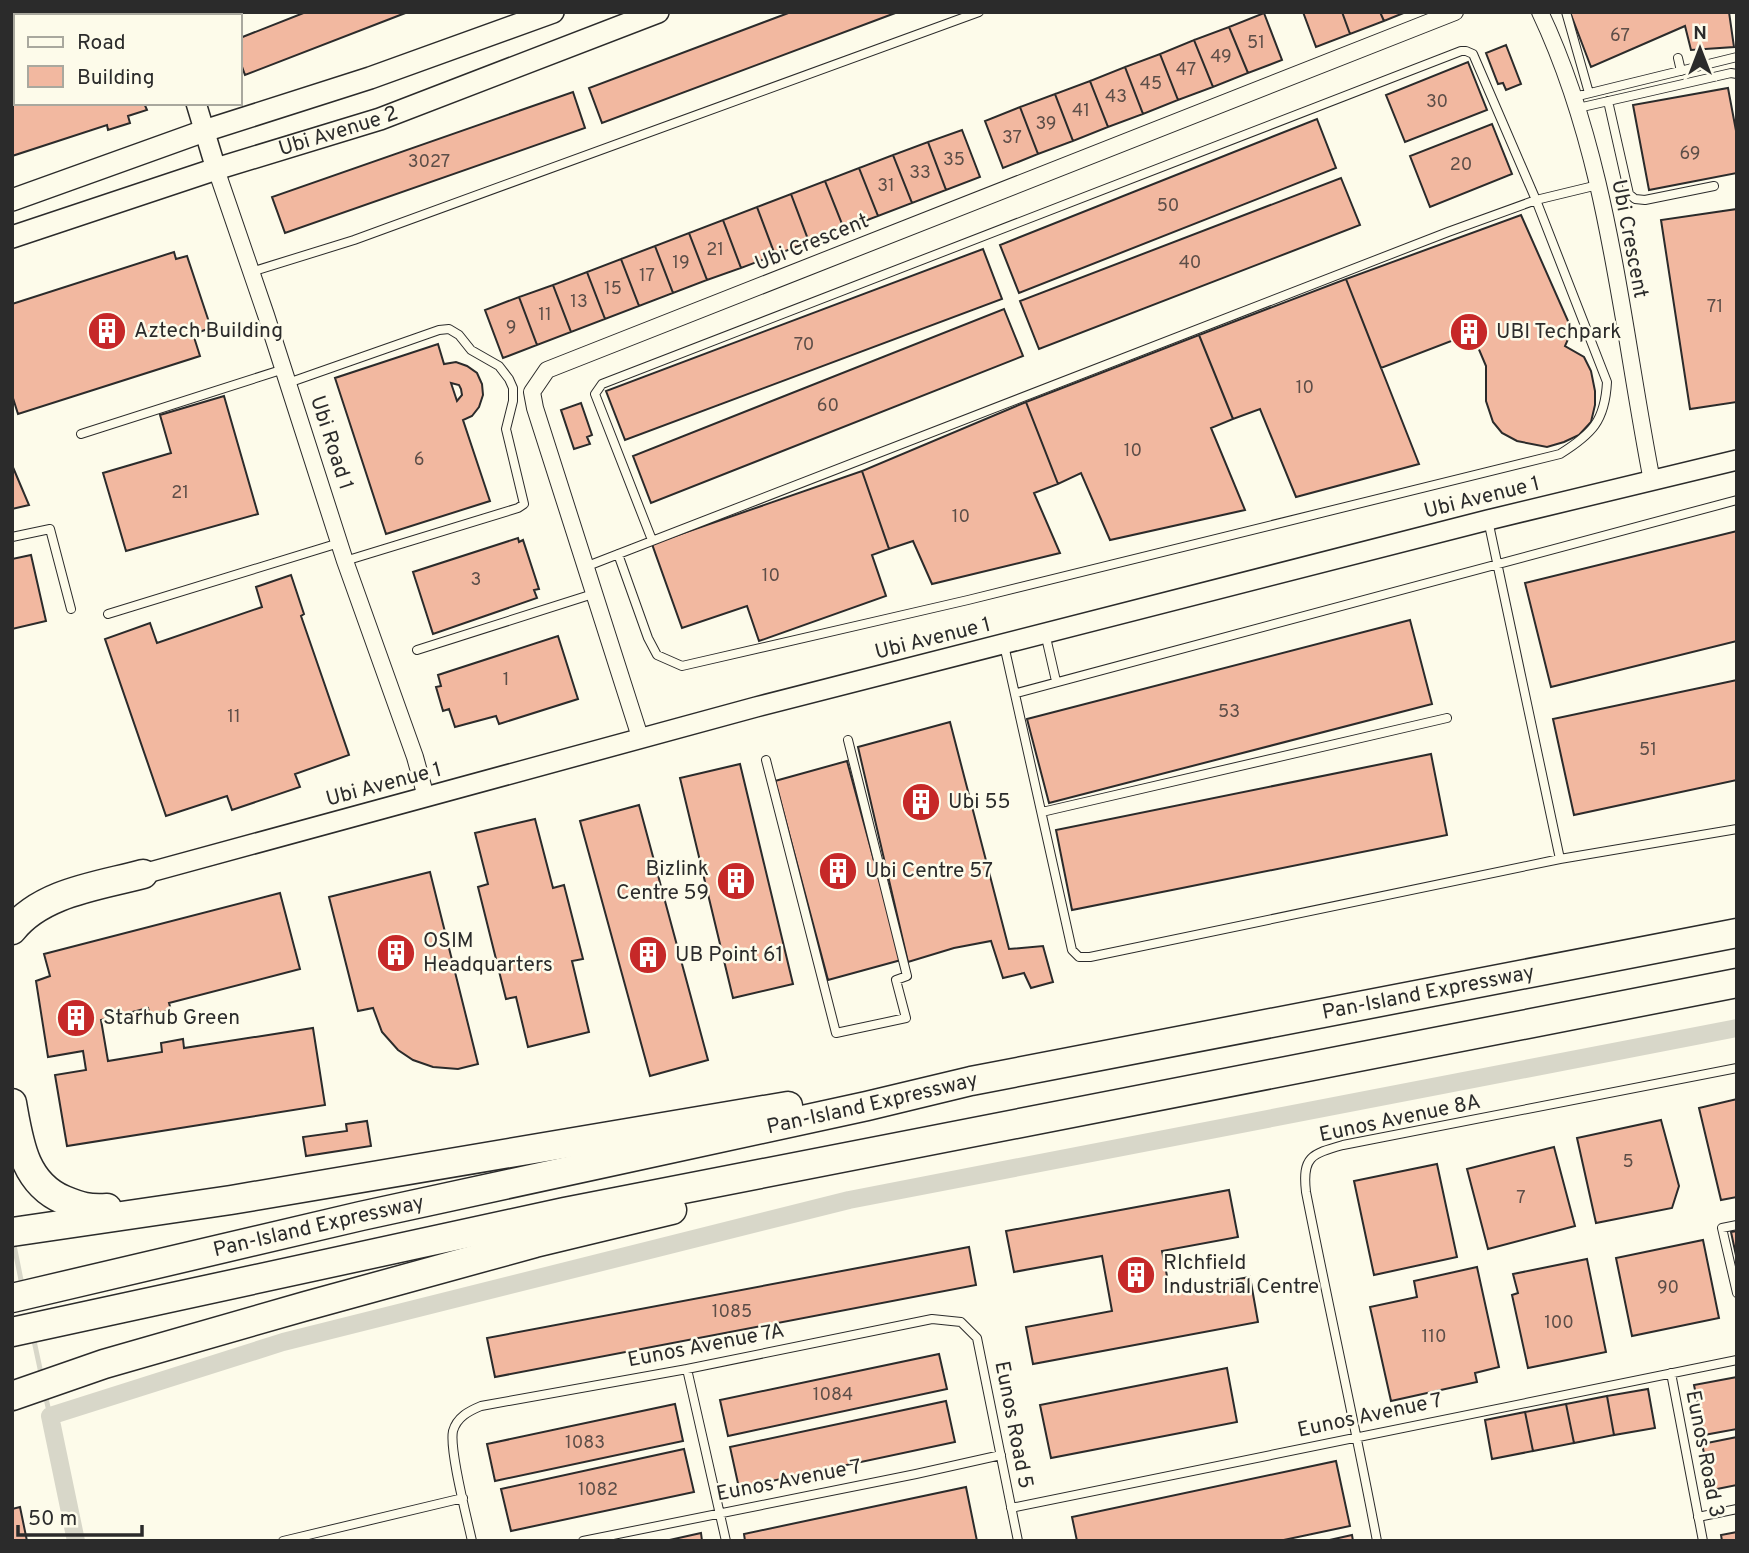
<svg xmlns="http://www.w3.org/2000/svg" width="1749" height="1553" font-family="Overpass,sans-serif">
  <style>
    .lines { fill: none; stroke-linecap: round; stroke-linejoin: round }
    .stream { stroke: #d8d7c9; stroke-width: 5 }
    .canal { stroke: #d8d7c9; stroke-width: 18 }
    .building { fill: #f2b8a0; stroke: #2b2b2b; stroke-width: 2; fill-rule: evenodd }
    .service-casing { stroke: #2b2b2b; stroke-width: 10 }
    .minor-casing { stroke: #2b2b2b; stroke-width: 18 }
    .tertiary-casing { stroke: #2b2b2b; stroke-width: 22 }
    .secondary-casing { stroke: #2b2b2b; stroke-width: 24 }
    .motorway-casing { stroke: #2b2b2b; stroke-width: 31 }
    .service { stroke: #fdfbea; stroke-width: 8 }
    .minor { stroke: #fdfbea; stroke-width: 16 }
    .tertiary { stroke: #fdfbea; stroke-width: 19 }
    .secondary { stroke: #fdfbea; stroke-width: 21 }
    .motorway { stroke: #fdfbea; stroke-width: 28 }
    .labels { text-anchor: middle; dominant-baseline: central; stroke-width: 5; stroke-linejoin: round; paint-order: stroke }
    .number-label { font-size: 18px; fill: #5d4e48 }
    .street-label { font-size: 21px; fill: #2b2b2b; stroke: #fdfbea }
    .poi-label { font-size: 21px; fill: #2b2b2b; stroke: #fdfbea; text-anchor: start }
  </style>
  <rect width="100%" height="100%" fill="#fdfbea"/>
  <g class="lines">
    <path class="stream" d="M13,1240l9,45
      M33,1336l9,42
      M45,1394l5,22"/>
    <path class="canal" d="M76,1541l-26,-125 233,-74 566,-142 888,-172"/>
  </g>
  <path class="building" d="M306,12h102l-163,63 -5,-14v-23z
    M791,12h107l-296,111 -13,-35z
    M1303,12h39l8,22 -34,13z
    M1342,12h38l4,9 -34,13z
    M1380,12h26l-22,9z
    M1570,12h159l5,35 -43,3 -6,-24 -94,41z
    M1264,13l18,47 -34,13 -19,-46z
    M1229,27l19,46 -35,14 -19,-47z
    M1194,40l19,47 -35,13 -18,-46z
    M1506,45l15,39 -15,6 -3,-7 -5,1 -12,-31z
    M1160,54l18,46 -35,14 -18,-47z
    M1468,62l19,48 -82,32 -19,-47z
    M1125,67l18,47 -35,13 -18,-46z
    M16,80v23h128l3,7 -19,6 2,7 -22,7 -1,-5 -95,31v-75z
    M1090,81l18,46 -35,14 -18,-47z
    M1728,88l9,48v37l-88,17 -16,-85z
    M573,92l12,36 -300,105 -13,-36z
    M1055,94l18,47 -35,13 -18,-47z
    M1020,107l18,47 -35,14 -18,-47z
    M1317,119l19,49 -317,125 -19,-48z
    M1492,124l20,50 -82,33 -20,-51z
    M962,130l18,47 -34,13 -18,-48z
    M928,142l18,48 -34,13 -19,-48z
    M893,155l19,48 -34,13 -19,-48z
    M859,168l19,48 -34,13 -19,-48z
    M1341,178l19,47 -321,124 -19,-48z
    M825,181l19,48 -35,13 -18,-48z
    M791,194l18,48 -34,13 -18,-48z
    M757,207l18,48 -34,13 -18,-48z
    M1737,209v193l-47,7 -29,-189z
    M1521,215l51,115 -7,16 19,11 7,14 4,20v14l-4,17 -12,13 -15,7 -17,5 -30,-6 -15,-8 -9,-11 -7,-21v-35l-14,-33 -91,35 -35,-89z
    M723,220l18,48 -34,12 -18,-47z
    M689,233l18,47 -34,13 -18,-47z
    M655,246l18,47 -34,13 -18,-47z
    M983,249l19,50 -377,141 -19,-49z
    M174,252l2,7 11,-3 24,72 -18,6 7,22 -182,58 -6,-19v-91z
    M621,259l18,47 -34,13 -18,-47z
    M587,272l18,47 -34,13 -18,-47z
    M1346,279l73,185 -123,33 -36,-88 -27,10 -34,-84z
    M553,285l18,47 -34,13 -18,-48z
    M519,297l18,48 -34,13 -18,-48z
    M1004,309l19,47 -372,147 -18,-47z
    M1199,335l34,84 -22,9 34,82 -135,30 -29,-67 -23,11 -32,-82z
    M438,344l6,20 12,-2 11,4 10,7 5,11 1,11 -4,12 -7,9 -9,4 27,81 -104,33 -51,-156zM451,383l8,2 2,4 1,6 -5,6z
    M224,396l34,118 -132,37 -23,-78 68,-20 -11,-38z
    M1026,402l32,82 -24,9 26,60 -128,31 -19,-43 -24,8 -27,-78z
    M581,403l11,32 -5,2 3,7 -16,5 -13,-39z
    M12,465l17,40 -17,4z
    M862,471l27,78 -17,6 14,41 -127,45 -12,-35 -65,22 -30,-84z
    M1737,531v110l-186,46 -26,-104z
    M518,538l1,4 4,-2 16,49 -5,1 3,8 -104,36 -20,-62z
    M31,555l15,66 -34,8v-70z
    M291,575l13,39 -3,2 48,139 -54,19 5,13 -68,23 -5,-14 -61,20 -61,-177 45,-16 7,20 105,-36 -6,-20z
    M1410,620l22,84 -383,99 -22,-84z
    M558,636l20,63 -79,25 -3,-8 -41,11 -6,-18 -6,2 -7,-24 5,-1 -3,-11z
    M1737,680v100l-163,35 -21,-96z
    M950,722l59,227 34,-3 10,36 -22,6 -7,-15 -21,5 -12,-37 -37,7 -46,14 -50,-215z
    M1431,754l16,81 -375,75 -16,-80z
    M847,761l54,199 -73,20 -53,-199z
    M740,764l53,220 -60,14 -53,-220z
    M639,805l69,255 -58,16 -70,-255z
    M535,819l18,69 11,-3 19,74 -11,2 17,71 -61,15 -12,-50 -10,2 -28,-112 10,-3 -13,-51z
    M430,872l48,192 -20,5 -25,-2 -20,-7 -15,-10 -16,-18 -9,-24 -15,3 -29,-114z
    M280,893l20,76 -131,34 2,7 -21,5 -2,-7 -47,12 7,41 54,-9 -1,-9 22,-4 1,9 129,-20 12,77 -258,41 -12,-71 31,-5 -3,-19 -35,6 -12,-76 14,-5 -6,-22z
    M1737,1099v98l-16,3 -22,-92z
    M1661,1120l18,66 -7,22 -76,15 -19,-85z
    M367,1121l4,25 -65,10 -3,-19 44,-6 -1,-7z
    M1554,1147l21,79 -87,23 -21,-80z
    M1437,1164l20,93 -83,18 -20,-94z
    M1229,1190l9,47 -76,14 8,40 80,-14 8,45 -225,42 -7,-37 86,-16 -10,-55 -88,16 -8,-41z
    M1737,1231v29l-6,-28z
    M1703,1240l16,78 -87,18 -16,-78z
    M969,1247l7,38 -481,92 -8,-39z
    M1587,1259l19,93 -78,16 -16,-73 6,-2 -5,-19z
    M1477,1267l22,100 -24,6 2,9 -86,19 -21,-94 47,-10 -3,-16z
    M939,1354l8,35 -219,47 -8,-36z
    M1227,1368l10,54 -186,36 -11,-53z
    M1737,1377v52l-33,6 -10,-50z
    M1648,1389l7,39 -41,7 -7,-39z
    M1607,1396l7,39 -40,8 -8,-39z
    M946,1401l9,41 -216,46 -9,-41z
    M675,1404l8,37 -188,40 -8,-37z
    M1566,1404l8,39 -41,8 -8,-39z
    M1525,1412l8,39 -41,8 -7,-39z
    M1737,1437v48l-25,5 -10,-46z
    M684,1449l10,43 -183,39 -10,-42z
    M1336,1461l14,65 -71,15h-202l-5,-24z
    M966,1487l11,54h-232l-1,-7z
    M20,1507l7,34h-15v-32z
    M1737,1532v9h-15l-1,-6z
    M701,1533l1,8h-37z
    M1352,1535l1,6h-28z"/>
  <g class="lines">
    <g class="service-casing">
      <path id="service" d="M1566,12l23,81
        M1678,58l3,13
        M1574,97l163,-40
        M1608,101l21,93 6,5 10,1 69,-14
        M1578,108l153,-35 6,1
        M251,272l103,-32 625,-228
        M288,383l151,-53 10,-1 10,6 12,15 28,16 10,13 4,9v13l-7,28 18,75 -6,4 -173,53
        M81,434l203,-65
        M1488,520l72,339
        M12,537l38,-8 21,80
        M618,554l30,84 9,17 25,11 286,-66 592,-146c32,-20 45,-33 47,-72l-71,-182 -63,-146 -7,-3h-5l-859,333 -7,10 57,146
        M585,567l863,-335 88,-32 62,-15
        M108,614l231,-71
        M1045,633l11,48
        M1004,645l68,305 7,7h11l470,-98 177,-30
        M417,650l176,-56
        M1017,693l720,-193
        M766,760l70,273 70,-15 -10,-38 11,-4 -59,-236
        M1042,812l405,-94
        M1737,1225l-15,3 15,65
        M687,1369l39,172
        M1671,1373l32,168
        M1011,1508l726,-148
        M1698,1517l39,-8
        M283,1541l180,-43
        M472,1541c-5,-23 -23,-91 -19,-110 4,-14 16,-20 28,-25l206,-37 245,-50 29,3 16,16 41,203
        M583,1541l333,-67 85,-19
        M1377,1541c-22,-117 -48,-232 -71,-349 -4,-35 5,-38 37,-47l394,-77"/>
    </g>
    <g class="minor-casing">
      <path id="minor" d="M1540,12c69,146 81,311 112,469
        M216,169l50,146 79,246 70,196 11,40
        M640,737l-105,-329 -3,-16 15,-22 908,-358"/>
    </g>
    <g class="tertiary-casing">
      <path id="tertiary" d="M169,12l1,4
        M196,103l20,66
        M143,874l613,-167 732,-187 249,-60"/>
    </g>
    <g class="secondary-casing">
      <g id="secondary">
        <path d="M12,200l192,-69 166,-53 183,-66"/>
        <path id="s1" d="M12,237l204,-68 164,-50 278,-107"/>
      </g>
    </g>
    <g class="motorway-casing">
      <g id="motorway">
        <path d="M12,930c30,-38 87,-44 131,-56"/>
        <path d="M12,1103c7,39 12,80 52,97 17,7 24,9 43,8"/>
        <path d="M12,1232l219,-32 557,-94"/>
        <path id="s2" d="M12,1298l349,-82 506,-110 104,-25 766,-148"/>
        <path d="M12,1332l553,-120 1172,-229"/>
        <path d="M12,1396l92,-32 202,-58 229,-63 137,-33"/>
      </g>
    </g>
    <use href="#service" class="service"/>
    <use href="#minor" class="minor"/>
    <use href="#tertiary" class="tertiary"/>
    <use href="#secondary" class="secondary"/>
    <use href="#motorway" class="motorway"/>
  </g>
  <defs>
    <g id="building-disc" transform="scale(2.0125)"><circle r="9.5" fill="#c62828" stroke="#fdfbea"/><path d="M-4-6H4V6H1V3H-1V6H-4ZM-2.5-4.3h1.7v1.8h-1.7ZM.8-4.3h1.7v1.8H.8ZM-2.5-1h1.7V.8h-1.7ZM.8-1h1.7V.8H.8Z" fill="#fff"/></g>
  </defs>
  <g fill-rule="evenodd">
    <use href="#building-disc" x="107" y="331"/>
    <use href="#building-disc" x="1469" y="332"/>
    <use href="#building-disc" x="921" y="802"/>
    <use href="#building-disc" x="838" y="871"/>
    <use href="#building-disc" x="736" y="881"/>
    <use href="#building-disc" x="396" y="953"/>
    <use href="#building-disc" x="648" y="955"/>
    <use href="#building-disc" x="76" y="1018"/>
    <use href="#building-disc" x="1136" y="1275"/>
  </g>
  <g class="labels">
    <g class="number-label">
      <text x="1620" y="36">67</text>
      <text x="1256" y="43">51</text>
      <text x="1221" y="57">49</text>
      <text x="1186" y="70">47</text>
      <text x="1151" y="84">45</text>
      <text x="1116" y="97">43</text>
      <text x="1437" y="102">30</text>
      <text x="1081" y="111">41</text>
      <text x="1046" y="124">39</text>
      <text x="1012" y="138">37</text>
      <text x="1690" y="154">69</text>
      <text x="954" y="160">35</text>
      <text x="429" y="162">3027</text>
      <text x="1461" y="165">20</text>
      <text x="920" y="173">33</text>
      <text x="886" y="186">31</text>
      <text x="1168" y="206">50</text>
      <text x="715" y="250">21</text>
      <text x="681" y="263">19</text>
      <text x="1190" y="263">40</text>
      <text x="647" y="276">17</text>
      <text x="613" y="289">15</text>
      <text x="579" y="302">13</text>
      <text x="1715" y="307">71</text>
      <text x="545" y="315">11</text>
      <text x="511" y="328">9</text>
      <text x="804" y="345">70</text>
      <text x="1305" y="388">10</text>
      <text x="828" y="406">60</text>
      <text x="1133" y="451">10</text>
      <text x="419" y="460">6</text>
      <text x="180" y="493">21</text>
      <text x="961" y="517">10</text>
      <text x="771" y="576">10</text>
      <text x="476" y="580">3</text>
      <text x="506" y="680">1</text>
      <text x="1229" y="712">53</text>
      <text x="234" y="717">11</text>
      <text x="1648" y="750">51</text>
      <text x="1628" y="1162">5</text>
      <text x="1521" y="1198">7</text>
      <text x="1668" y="1288">90</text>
      <text x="732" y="1312">1085</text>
      <text x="1559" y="1323">100</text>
      <text x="1434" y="1337">110</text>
      <text x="833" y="1395">1084</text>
      <text x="585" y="1443">1083</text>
      <text x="598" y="1490">1082</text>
    </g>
    <g class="street-label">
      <text stroke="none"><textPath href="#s1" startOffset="343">Ubi Avenue 2</textPath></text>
      <text transform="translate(1629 239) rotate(79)">Ubi Crescent</text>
      <text transform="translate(812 243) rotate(-22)">Ubi Crescent</text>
      <text transform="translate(331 443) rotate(72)">Ubi Road 1</text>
      <text transform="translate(1482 498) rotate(-14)">Ubi Avenue 1</text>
      <text transform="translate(933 639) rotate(-14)">Ubi Avenue 1</text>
      <text transform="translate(384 785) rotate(-15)">Ubi Avenue 1</text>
      <text stroke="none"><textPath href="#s2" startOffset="1449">Pan-Island Expressway</textPath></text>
      <text stroke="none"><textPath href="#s2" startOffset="882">Pan-Island Expressway</textPath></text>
      <text transform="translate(1400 1119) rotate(-12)">Eunos Avenue 8A</text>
      <text stroke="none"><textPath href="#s2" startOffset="315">Pan-Island Expressway</textPath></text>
      <text transform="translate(706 1346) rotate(-11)">Eunos Avenue 7A</text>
      <text transform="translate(1370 1416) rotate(-12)">Eunos Avenue 7</text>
      <text transform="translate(1013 1425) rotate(79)">Eunos Road 5</text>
      <text transform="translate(1704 1454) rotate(79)">Eunos Road 3</text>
      <text transform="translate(789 1481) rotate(-11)">Eunos Avenue 7</text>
    </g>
    <g class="poi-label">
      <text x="134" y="331">Aztech Building</text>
      <text x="1496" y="332">UBI Techpark</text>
      <text x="948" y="802">Ubi 55</text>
      <text x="709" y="869" text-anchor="end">Bizlink<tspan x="709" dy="24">Centre 59</tspan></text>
      <text x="865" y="871">Ubi Centre 57</text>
      <text x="423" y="941">OSIM<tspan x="423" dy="24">Headquarters</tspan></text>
      <text x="675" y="955">UB Point 61</text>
      <text x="103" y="1018">Starhub Green</text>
      <text x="1163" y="1263">RIchfield<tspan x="1163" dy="24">Industrial Centre</tspan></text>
    </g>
  </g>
  <rect width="1749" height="1553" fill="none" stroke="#2b2b2b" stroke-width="28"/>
  <rect x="14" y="14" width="228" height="91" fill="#fdfbea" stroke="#a9a89e" stroke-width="2"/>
  <rect x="28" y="37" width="35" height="10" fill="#fdfbea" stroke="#a9a89e" stroke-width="2"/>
  <text x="77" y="49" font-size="21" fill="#2b2b2b">Road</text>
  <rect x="28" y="66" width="35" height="21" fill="#f2b8a0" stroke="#a9a89e" stroke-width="2"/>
  <text x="77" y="84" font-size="21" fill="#2b2b2b">Building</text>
  <g transform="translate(1700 49)" stroke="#fdfbea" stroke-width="5" paint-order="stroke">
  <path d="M0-5L12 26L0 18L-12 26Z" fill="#2b2b2b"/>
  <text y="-10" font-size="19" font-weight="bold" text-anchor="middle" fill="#2b2b2b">N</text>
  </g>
  <path d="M18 1525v10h124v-10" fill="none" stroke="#2b2b2b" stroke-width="3.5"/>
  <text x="28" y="1525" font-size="21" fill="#2b2b2b" stroke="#fdfbea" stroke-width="5" paint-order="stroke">50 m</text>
</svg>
